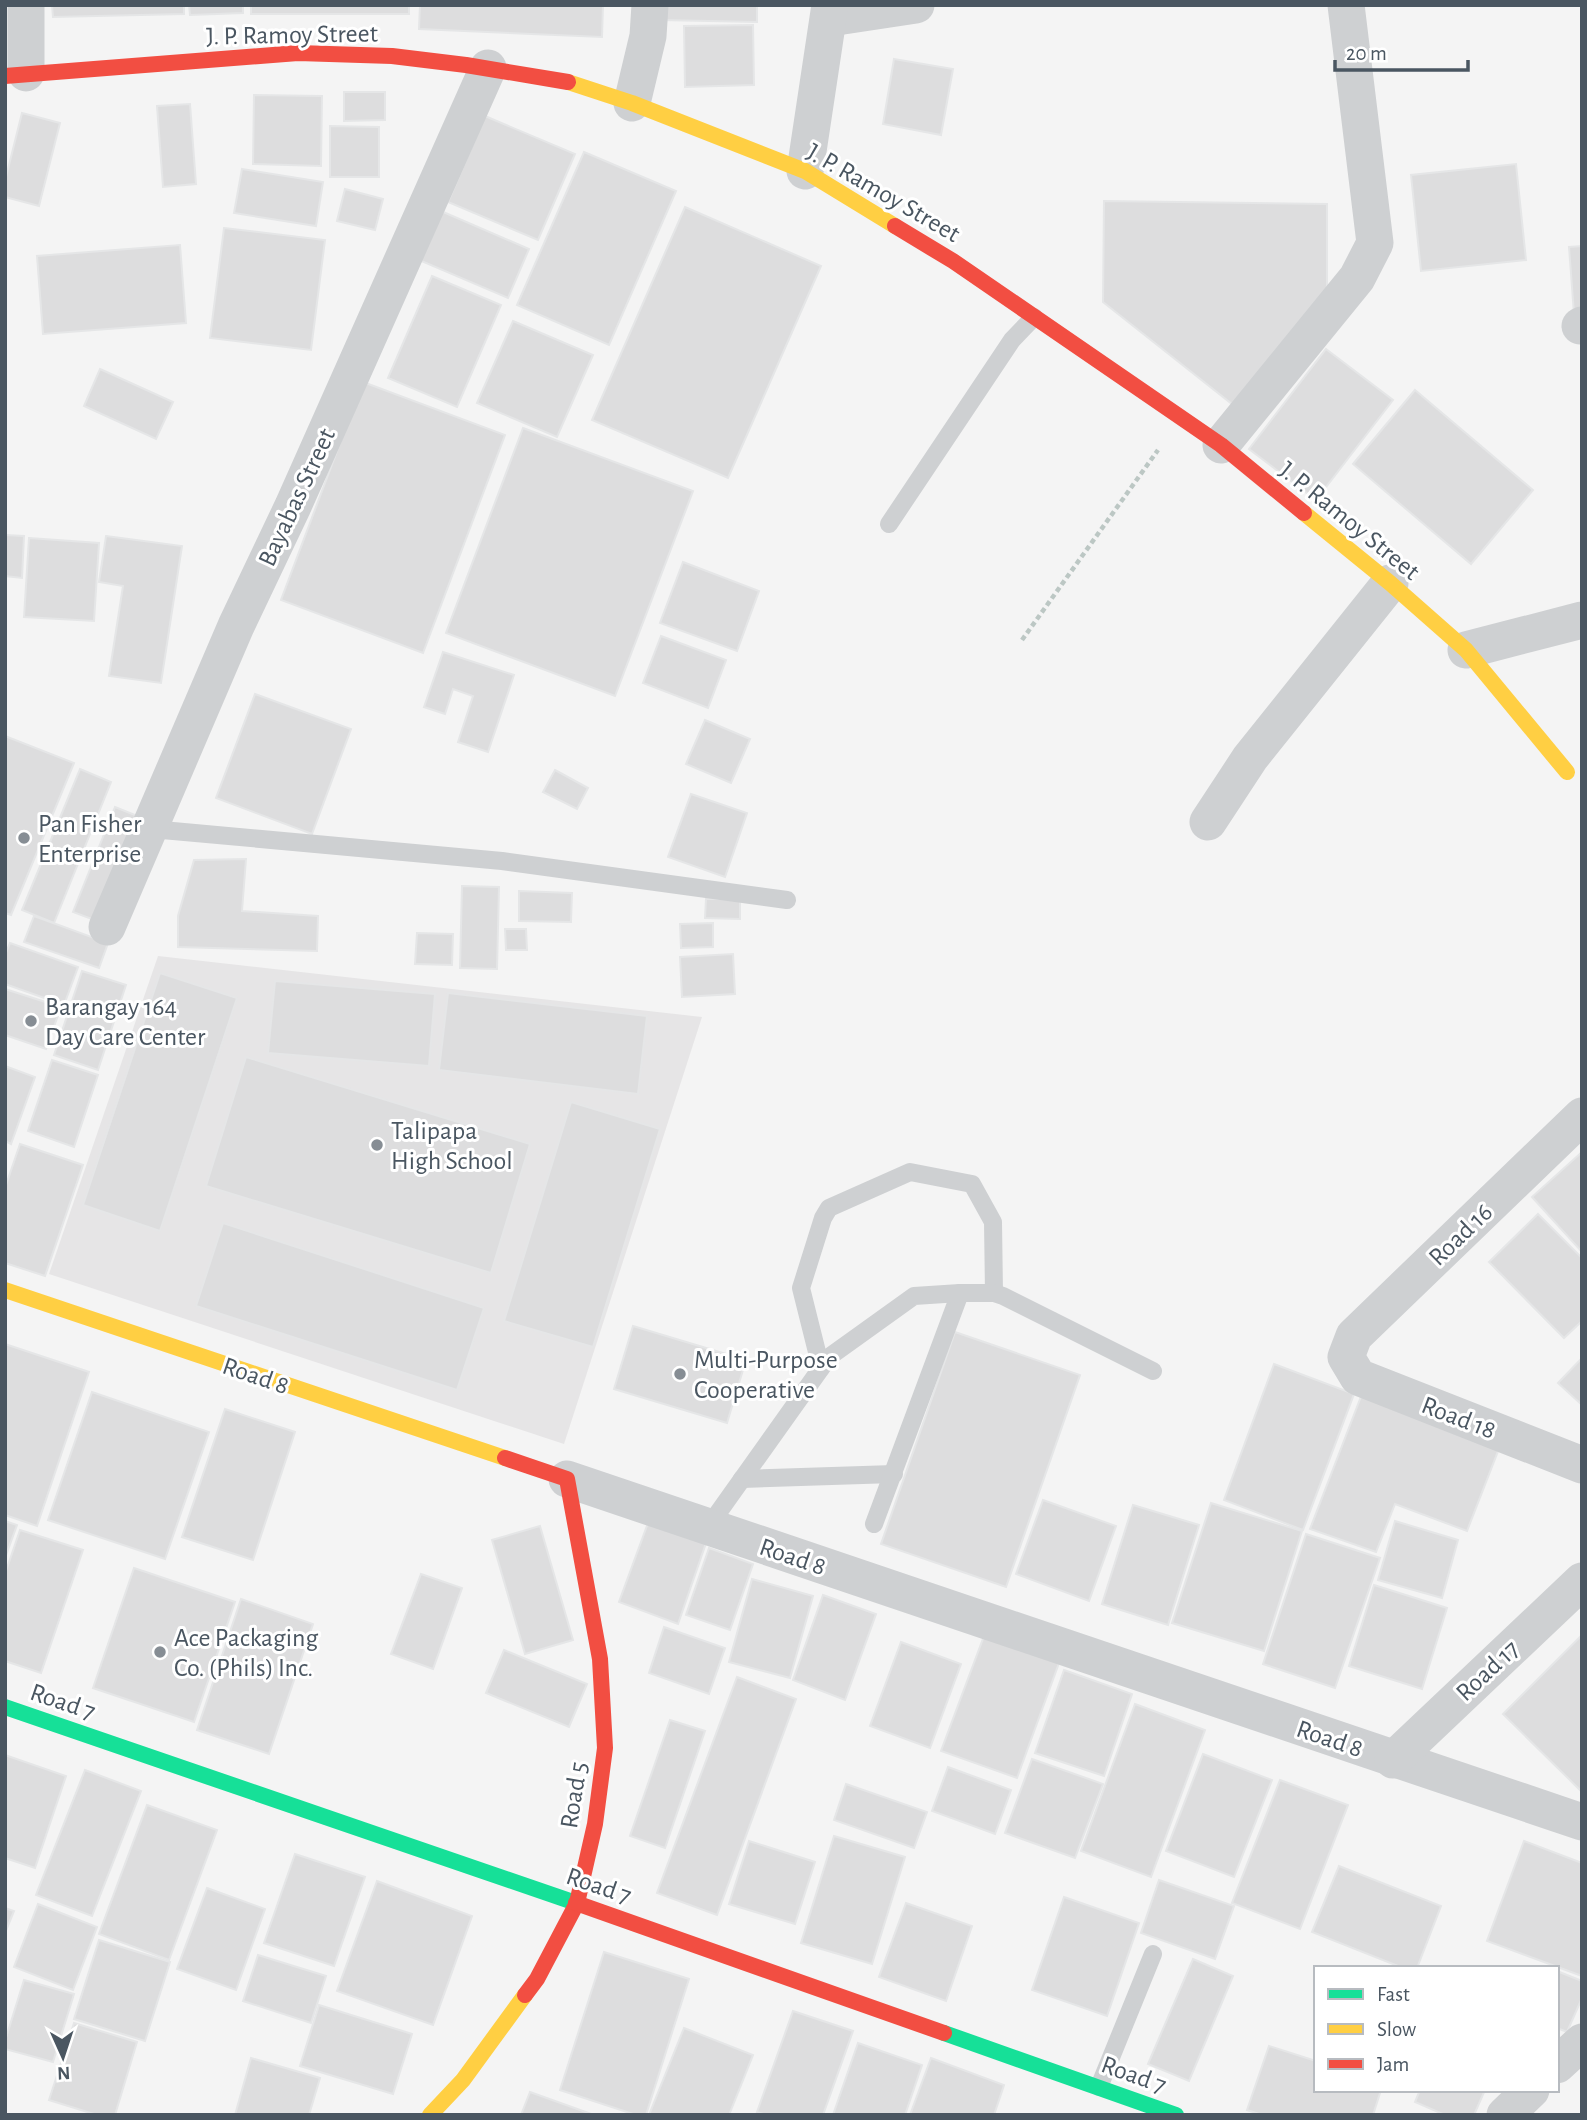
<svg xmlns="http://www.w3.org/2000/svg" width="1587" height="2120" viewBox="0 0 1587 2120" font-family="'Alegreya Sans',sans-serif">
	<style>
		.education { fill: #e6e5e6 }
		.building { fill: #ddddde; stroke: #e5e6e7; stroke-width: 2 }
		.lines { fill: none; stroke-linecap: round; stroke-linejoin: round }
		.path { stroke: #bcc7c4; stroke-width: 4.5; stroke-dasharray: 5 3.5; stroke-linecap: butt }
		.lane { stroke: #ced0d2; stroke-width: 18 }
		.street { stroke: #ced0d2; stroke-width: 37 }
		.fast { stroke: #16e098; stroke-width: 16 }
		.slow { stroke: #ffcf43; stroke-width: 16 }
		.jam { stroke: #f24e42; stroke-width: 16 }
		.poi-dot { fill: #868d94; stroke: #fff; stroke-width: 2.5 }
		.labels { text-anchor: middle; stroke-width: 6; stroke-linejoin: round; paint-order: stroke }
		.street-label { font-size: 26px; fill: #4a5661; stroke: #fff }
		.poi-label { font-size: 26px; fill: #4a5661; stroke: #fff; text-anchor: start }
	</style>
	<rect width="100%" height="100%" fill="#f4f4f4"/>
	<!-- education -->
	<path class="education" d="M158 956 702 1017 564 1444 49 1274Z"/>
	<!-- building -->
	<g class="building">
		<path d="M52 5H184V14L53 17Z"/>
		<path d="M189 5H243V13L190 15Z"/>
		<rect x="251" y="5" width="158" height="9"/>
		<path d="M420 5H603L602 37 419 29Z"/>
		<path d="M661 5H757V22L660 20Z"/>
		<path d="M753 25 754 85 685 87 684 26Z"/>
		<path d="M894 59 953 69 941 135 883 124Z"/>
		<path d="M344 92H385V120L344 121Z"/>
		<path d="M254 95 322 96 321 166 253 164Z"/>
		<path d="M190 104 196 184 163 187 157 106Z"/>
		<path d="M22 113 60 123 39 206 5 197V181Z"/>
		<path d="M485 116 575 154 538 240 448 202Z"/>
		<path d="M330 126 379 127V177H330Z"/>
		<path d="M584 152 676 191 609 345 517 305Z"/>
		<path d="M1516 164 1526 260 1421 271 1411 175Z"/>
		<path d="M242 169 323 182 316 226 234 213Z"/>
		<path d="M345 189 383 199 375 230 337 221Z"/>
		<path d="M1104 201 1327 204V295L1237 408 1103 302Z"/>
		<path d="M685 207 821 266 728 478 592 420Z"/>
		<path d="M434 208 529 249 508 298 412 257Z"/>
		<path d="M224 228 325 240 311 350 210 338Z"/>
		<path d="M180 245 186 323 43 334 37 256Z"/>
		<path d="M1582 246V314H1574L1569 247Z"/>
		<path d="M432 276 501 305 457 407 388 378Z"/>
		<path d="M513 321 593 355 557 437 477 403Z"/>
		<path d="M1326 349 1393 400 1316 500 1249 449Z"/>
		<path d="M100 369 173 402 156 439 84 406Z"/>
		<path d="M363 382 505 435 423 653 281 600Z"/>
		<path d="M1415 390 1533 490 1471 564 1353 464Z"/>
		<path d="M523 428 693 491 615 696 446 633Z"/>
		<path d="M5 535 24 536 22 578 5 576Z"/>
		<path d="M106 536 182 546 161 683 109 676 123 586 99 582Z"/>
		<path d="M29 538 99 543 94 621 24 617Z"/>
		<path d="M683 562 759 591 737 651 660 623Z"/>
		<path d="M661 636 726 660 708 708 643 683Z"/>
		<path d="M443 652 514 675 488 752 458 742 473 696 453 689 445 714 424 707Z"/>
		<path d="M255 694 351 729 312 834 216 798Z"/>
		<path d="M705 720 750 739 731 783 686 764Z"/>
		<path d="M5 736 74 763 11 915 5 913Z"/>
		<path d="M80 769 111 782 54 923 22 910Z"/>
		<path d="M555 770 588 788 577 809 543 792Z"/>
		<path d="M691 794 747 813 725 877 668 857Z"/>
		<path d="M115 807 140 817 97 921 73 912Z"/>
		<path d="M246 859 242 911 318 916 317 951 178 947V916L194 860Z"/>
		<path d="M462 886 499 887 497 969 460 968Z"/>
		<path d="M519 891 572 893 571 922 519 921Z"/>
		<path d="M706 899H740V919L705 918Z"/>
		<path d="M34 916 108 943 99 968 24 942Z"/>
		<path d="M713 923V947L681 948 680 924Z"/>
		<path d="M505 929H526L527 950H506Z"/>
		<path d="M417 933 453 934 452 965 415 964Z"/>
		<path d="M10 943 78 967 64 1005 5 984V955Z"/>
		<path d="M733 954 735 994 682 997 680 957Z"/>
		<path d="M82 971 126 985 98 1070 54 1055Z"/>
		<path d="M160 973 237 998 160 1231 83 1205Z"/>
		<path d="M275 981 435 994 429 1066 268 1053Z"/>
		<path d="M5 989 61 1007 46 1049 5 1035Z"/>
		<path d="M448 993 647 1016 638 1094 439 1070Z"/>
		<path d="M246 1057 530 1144 491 1273 206 1186Z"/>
		<path d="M52 1060 98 1075 74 1147 28 1131Z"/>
		<path d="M5 1066 35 1077 11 1144 5 1141Z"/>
		<path d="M571 1102 660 1129 593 1347 504 1321Z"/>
		<path d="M20 1144 83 1165 45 1276 5 1263V1188Z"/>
		<path d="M1582 1152V1252L1532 1197Z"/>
		<path d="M1538 1214 1582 1258V1321L1564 1338 1489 1262Z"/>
		<path d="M223 1223 484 1308 457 1390 196 1306Z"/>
		<path d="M633 1326 746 1360 727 1423 614 1389Z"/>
		<path d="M955 1332 1080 1375 1006 1587 881 1544Z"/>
		<path d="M5 1344 89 1372 37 1526 5 1515Z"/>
		<path d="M1582 1358V1405L1558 1383Z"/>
		<path d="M1274 1364 1354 1394 1303 1530 1224 1500Z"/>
		<path d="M92 1392 209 1432 165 1559 48 1520Z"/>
		<path d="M1362 1394 1500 1446 1467 1531 1395 1504 1376 1552 1310 1529Z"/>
		<path d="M225 1409 295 1432 253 1560 182 1537Z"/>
		<path d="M1043 1500 1116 1526 1089 1601 1016 1574Z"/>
		<path d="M1211 1503 1302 1531 1264 1651 1172 1623Z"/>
		<path d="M1133 1505 1199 1525 1168 1625 1102 1604Z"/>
		<path d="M5 1521 17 1525 5 1558Z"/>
		<path d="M1395 1521 1458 1540 1442 1598 1378 1580Z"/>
		<path d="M648 1523 706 1543 678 1624 619 1602Z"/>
		<path d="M540 1526 573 1640 525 1654 492 1540Z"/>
		<path d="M20 1530 83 1550 41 1673 5 1661V1574Z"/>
		<path d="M1306 1534 1380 1558 1335 1688 1263 1664Z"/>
		<path d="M709 1548 753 1564 730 1630 686 1615Z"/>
		<path d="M134 1568 235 1602 194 1722 93 1688Z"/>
		<path d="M421 1574 462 1588 433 1669 391 1654Z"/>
		<path d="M752 1579 813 1596 790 1678 729 1662Z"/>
		<path d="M1374 1585 1447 1608 1422 1689 1349 1666Z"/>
		<path d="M823 1595 876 1614 845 1700 793 1680Z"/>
		<path d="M241 1599 313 1624 269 1754 197 1730Z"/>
		<path d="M664 1627 725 1648 709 1694 649 1673Z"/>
		<path d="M1582 1635V1792L1503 1714Z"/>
		<path d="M984 1636 1059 1663 1017 1778 941 1751Z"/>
		<path d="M901 1642 961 1664 930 1748 870 1726Z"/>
		<path d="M504 1650 587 1684 569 1727 486 1693Z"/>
		<path d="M1064 1670 1132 1694 1104 1776 1035 1753Z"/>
		<path d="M737 1677 796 1699 717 1915 657 1893Z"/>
		<path d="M1135 1704 1205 1730 1151 1877 1081 1851Z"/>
		<path d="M670 1720 705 1731 665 1848 630 1836Z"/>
		<path d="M1203 1754 1272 1780 1234 1877 1166 1851Z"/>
		<path d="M5 1755 66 1776 35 1868 5 1858Z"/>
		<path d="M1032 1759 1103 1784 1075 1858 1005 1833Z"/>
		<path d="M948 1767 1011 1790 995 1834 932 1811Z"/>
		<path d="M85 1770 141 1791 92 1916 36 1895Z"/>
		<path d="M1280 1780 1348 1805 1300 1929 1232 1903Z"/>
		<path d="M846 1784 927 1812 914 1848 834 1820Z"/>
		<path d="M147 1805 217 1830 169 1960 99 1934Z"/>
		<path d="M834 1836 905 1857 872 1964 801 1943Z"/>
		<path d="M749 1841 815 1862 795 1924 729 1904Z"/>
		<path d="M1524 1841 1582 1863V1976L1487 1941Z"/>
		<path d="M295 1854 365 1877 334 1966 264 1943Z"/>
		<path d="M1339 1866 1441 1906 1417 1968H1403L1312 1932Z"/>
		<path d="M1159 1880 1234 1906 1215 1959 1141 1933Z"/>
		<path d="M377 1881 472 1916 433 2025 337 1991Z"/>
		<path d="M207 1888 265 1909 236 1990 177 1969Z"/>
		<path d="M1064 1897 1139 1923 1107 2016 1032 1990Z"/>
		<path d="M906 1903 972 1926 946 2001 879 1977Z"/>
		<path d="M38 1904 97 1927 73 1990 14 1967Z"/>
		<path d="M5 1908 14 1911 5 1933Z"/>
		<path d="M99 1940 170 1962 145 2041 74 2019Z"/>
		<path d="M604 1952 689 1979 646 2115H636L560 2090Z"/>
		<path d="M258 1955 326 1976 311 2023 243 2001Z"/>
		<path d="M1193 1959 1233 1976 1189 2081 1148 2064Z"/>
		<path d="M1557 1971 1582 1981V1998L1567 2032 1557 2028Z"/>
		<path d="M24 1980 74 1994 53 2062 5 2049V2041Z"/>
		<path d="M319 2005 412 2034 393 2094 300 2066Z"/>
		<path d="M793 2011 853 2031 823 2115H766L757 2112Z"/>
		<path d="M74 2023 137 2042 115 2115H97L49 2100Z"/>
		<path d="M684 2028 753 2055 729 2115H649Z"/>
		<path d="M858 2043 922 2065 905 2115H833Z"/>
		<path d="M1269 2046 1316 2061V2090H1381L1373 2115H1262L1247 2110Z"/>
		<path d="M251 2058 320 2078 309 2115H235Z"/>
		<path d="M931 2058 1004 2085 994 2115H910Z"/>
		<path d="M1420 2090H1485L1474 2115H1445L1415 2102Z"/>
		<path d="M530 2092 594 2115H521Z"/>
	</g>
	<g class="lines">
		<!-- path -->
		<path class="path" d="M1022 640 1158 450"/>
		<!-- lane -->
		<g class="lane">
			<path d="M889 524 1012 340 1034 317"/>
			<path d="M151 829 502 861 787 900"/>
			<path d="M821 1368 801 1288 823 1218 829 1208 910 1172 972 1184 993 1222 994 1293"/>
			<path d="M742 1479 894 1474"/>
			<path d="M874 1524 960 1293"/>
			<path d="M708 1527 829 1357 914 1296 960 1293H994L1003 1296 1153 1371"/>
			<path d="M1099 2087 1153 1954"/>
		</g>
		<!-- street -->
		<g class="street">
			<path d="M830 18 916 5"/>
			<path d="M26 73V5"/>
			<path d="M632 103 648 36 650 5"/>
			<path d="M805 171 830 5"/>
			<path d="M1580 326 1582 325"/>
			<path d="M1221 445 1357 278 1375 243 1346 5"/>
			<path d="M1466 650 1582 620"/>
			<path d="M1208 822 1250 758 1390 583"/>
			<path d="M107 927 236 626 293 506 488 68"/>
			<path d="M1582 1116 1354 1336 1346 1357 1358 1377 1582 1465"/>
			<path d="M567 1479 1582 1822"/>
			<path d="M1393 1760 1582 1581"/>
			<path d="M1557 2065 1582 2042"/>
			<path d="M1505 2115 1531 2090"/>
		</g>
		<!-- fast -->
		<g class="fast">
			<path d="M5 1707 576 1903"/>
			<path d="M944 2033 1176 2115"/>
		</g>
		<!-- slow -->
		<g class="slow">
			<path d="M568 82 632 103 805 171 895 226"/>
			<path d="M1304 513 1390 583 1466 650 1567 772"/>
			<path d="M5 1290 505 1458"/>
			<path d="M430 2115 463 2080 525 1995"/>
		</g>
		<!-- jam -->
		<g class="jam">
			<path d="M5 76 298 53 392 56 466 65 568 82"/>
			<path d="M895 226 953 261 1221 445 1304 513"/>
			<path d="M505 1458 567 1479 600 1659 605 1748 595 1824 577 1903 537 1979 525 1995"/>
			<path d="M576 1903 944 2033"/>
		</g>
	</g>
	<!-- markers -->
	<g class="poi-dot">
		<circle cx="24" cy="838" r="7"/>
		<circle cx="31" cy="1021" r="7"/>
		<circle cx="377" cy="1145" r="7"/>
		<circle cx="680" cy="1374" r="7"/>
		<circle cx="160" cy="1652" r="7"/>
	</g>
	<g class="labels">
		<!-- street labels -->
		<g class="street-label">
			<text transform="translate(292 34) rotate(-1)" y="9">J. P. Ramoy Street</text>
			<text transform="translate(884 192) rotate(30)" y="9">J. P. Ramoy Street</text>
			<text transform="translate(296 497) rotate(-65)" y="9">Bayabas Street</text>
			<text transform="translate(1350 520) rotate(39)" y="9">J. P. Ramoy Street</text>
			<text transform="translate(1460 1234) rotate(-44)" y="9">Road 16</text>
			<text transform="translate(256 1375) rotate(19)" y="9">Road 8</text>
			<text transform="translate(1459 1417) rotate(21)" y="9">Road 18</text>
			<text transform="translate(793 1556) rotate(19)" y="9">Road 8</text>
			<text transform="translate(1487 1670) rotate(-43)" y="9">Road 17</text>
			<text transform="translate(63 1701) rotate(19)" y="9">Road 7</text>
			<text transform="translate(1330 1738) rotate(19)" y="9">Road 8</text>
			<text transform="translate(573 1795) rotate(-81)" y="9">Road 5</text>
			<text transform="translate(599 1885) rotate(19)" y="9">Road 7</text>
			<text transform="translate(1134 2074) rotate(20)" y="9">Road 7</text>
		</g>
		<!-- poi labels -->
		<g class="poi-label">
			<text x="38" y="832">Pan Fisher<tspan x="38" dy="30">Enterprise</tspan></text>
			<text x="45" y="1015">Barangay 164<tspan x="45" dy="30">Day Care Center</tspan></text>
			<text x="391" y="1139">Talipapa<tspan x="391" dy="30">High School</tspan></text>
			<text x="694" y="1368">Multi-Purpose<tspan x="694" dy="30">Cooperative</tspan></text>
			<text x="174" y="1646">Ace Packaging<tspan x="174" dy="30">Co. (Phils) Inc.</tspan></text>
		</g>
	</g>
	<!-- border -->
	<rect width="1587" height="2120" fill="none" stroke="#4a5661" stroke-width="14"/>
	<!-- legend -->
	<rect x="1314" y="1966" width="245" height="126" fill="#ffffff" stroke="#b7bbc0" stroke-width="2"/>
	<rect x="1328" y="1989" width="35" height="10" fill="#16e098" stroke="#b7bbc0" stroke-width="2"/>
	<text x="1377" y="2001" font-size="21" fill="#4a5661">Fast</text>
	<rect x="1328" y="2024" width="35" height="10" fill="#ffcf43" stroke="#b7bbc0" stroke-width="2"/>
	<text x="1377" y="2036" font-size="21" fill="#4a5661">Slow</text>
	<rect x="1328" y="2059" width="35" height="10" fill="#f24e42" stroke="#b7bbc0" stroke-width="2"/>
	<text x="1377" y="2071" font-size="21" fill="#4a5661">Jam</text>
	<!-- north arrow -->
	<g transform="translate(63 2057) rotate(177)" stroke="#ffffff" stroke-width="5" paint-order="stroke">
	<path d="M0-5L12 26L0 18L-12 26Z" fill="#4a5661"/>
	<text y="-10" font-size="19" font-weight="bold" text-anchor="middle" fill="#4a5661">N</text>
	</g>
	<!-- scale -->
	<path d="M1335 60v10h133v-10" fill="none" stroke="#4a5661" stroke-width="3.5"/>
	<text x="1346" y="60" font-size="21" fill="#4a5661" stroke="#ffffff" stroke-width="5" paint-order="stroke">20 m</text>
</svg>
